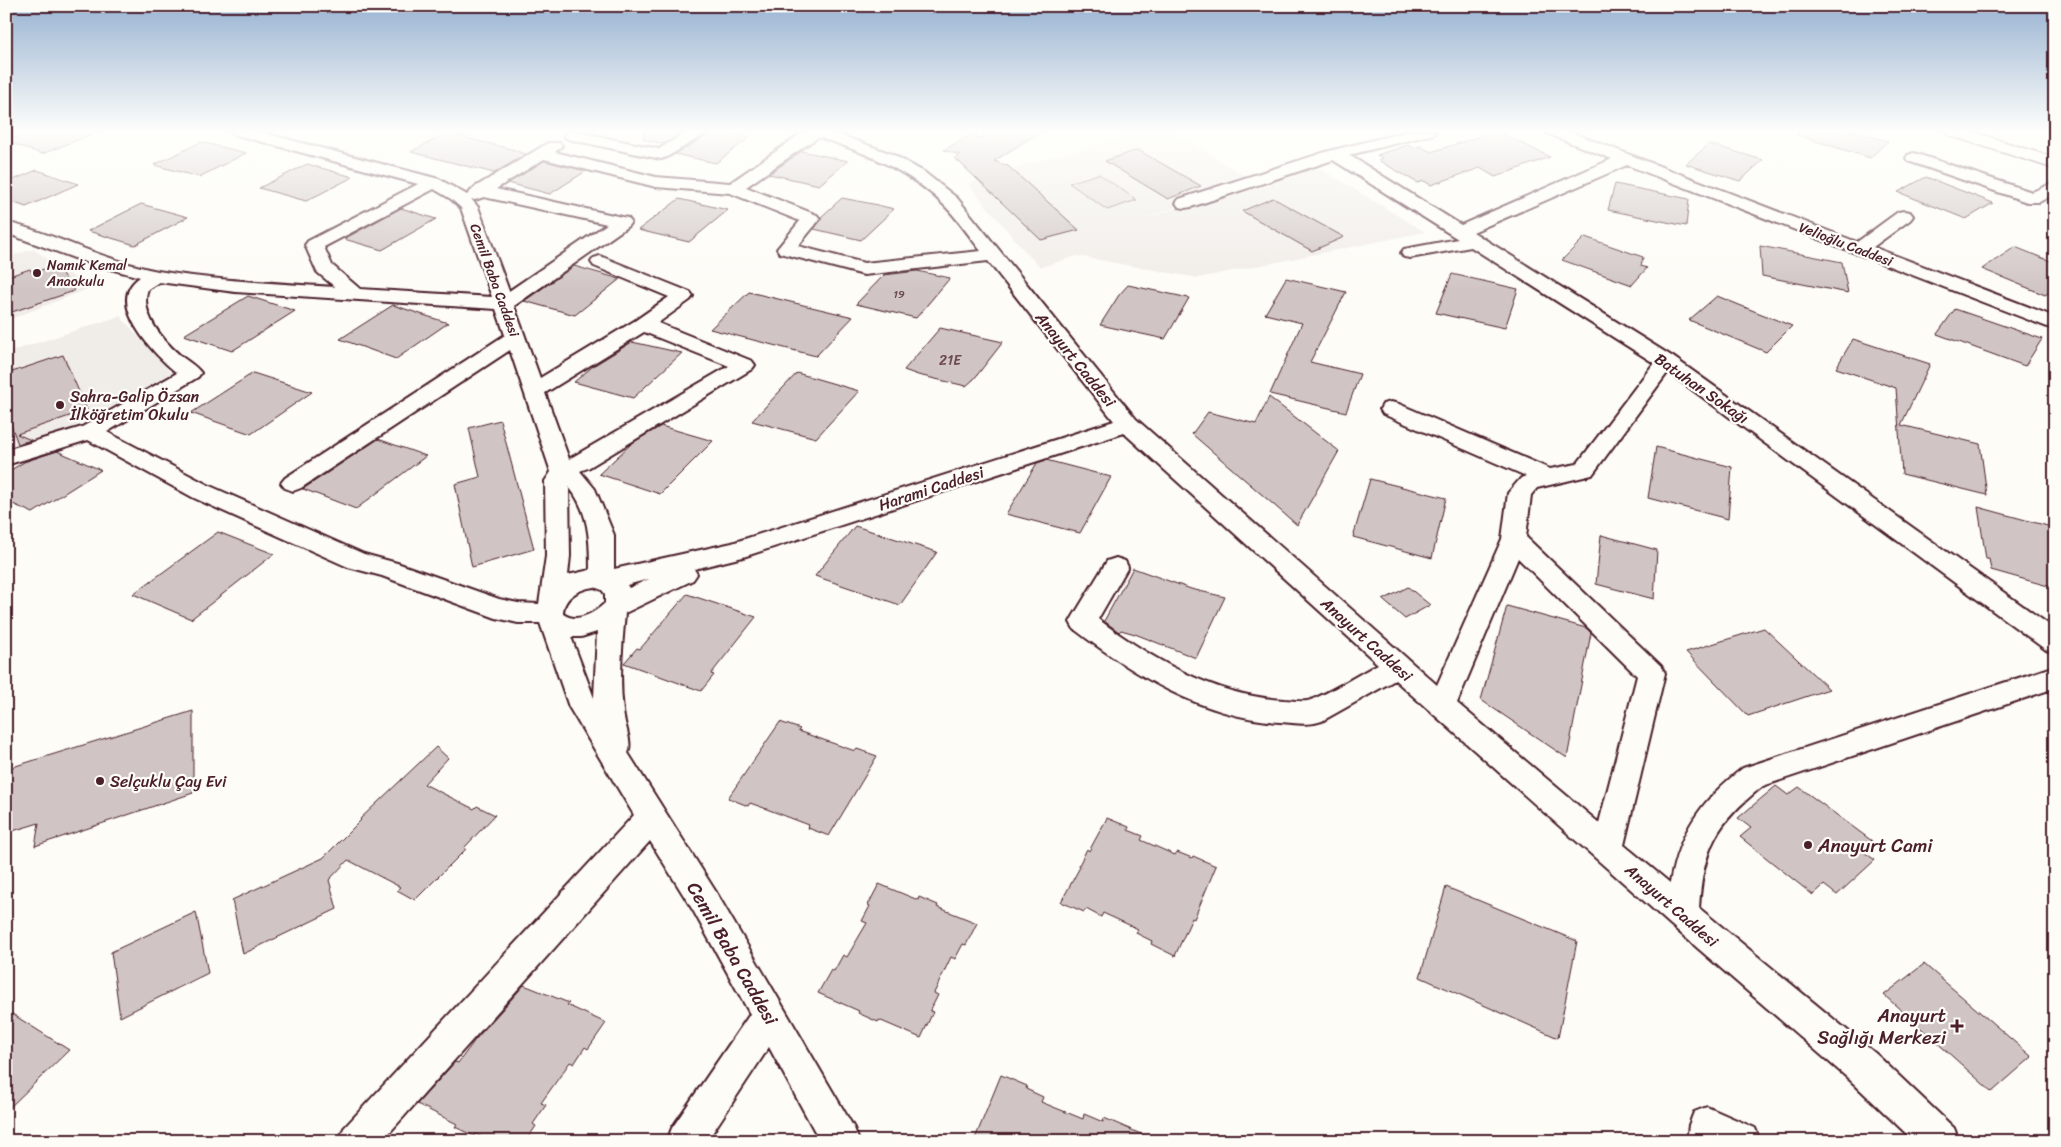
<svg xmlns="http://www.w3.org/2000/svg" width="2061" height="1147" viewBox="0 0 2061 1147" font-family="Sriracha,sans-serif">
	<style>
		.built { fill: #f0ece8 }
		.green { fill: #e3dcda; stroke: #967e82 }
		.building { fill: #d0c5c4; stroke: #4a1f2b }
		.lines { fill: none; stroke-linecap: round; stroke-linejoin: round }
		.minor-casing { stroke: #4a1f2b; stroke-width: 4 }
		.secondary-casing { stroke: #4a1f2b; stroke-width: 3 }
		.minor { fill: #fdfcf7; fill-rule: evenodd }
		.secondary { fill: #fdfcf7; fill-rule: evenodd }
		.poi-dot { fill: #4a1f2b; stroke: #fdfcf7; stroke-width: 2 }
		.labels { text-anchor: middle; stroke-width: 4.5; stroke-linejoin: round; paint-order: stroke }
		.far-number-label { font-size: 11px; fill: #6c4851 }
		.far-street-label { font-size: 14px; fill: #4a1f2b; stroke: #fdfcf7 }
		.far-poi-label { font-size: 14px; fill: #4a1f2b; stroke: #fdfcf7; text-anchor: start }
		.number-label { font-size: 14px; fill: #6c4851 }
		.street-label { font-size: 16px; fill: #4a1f2b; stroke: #fdfcf7 }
		.poi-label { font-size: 16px; fill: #4a1f2b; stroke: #fdfcf7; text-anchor: start }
		.near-poi-label { font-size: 19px; fill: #4a1f2b; stroke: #fdfcf7; text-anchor: start }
		.near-street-label { font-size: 19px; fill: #4a1f2b; stroke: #fdfcf7 }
	</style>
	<rect width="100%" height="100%" fill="#fdfcf7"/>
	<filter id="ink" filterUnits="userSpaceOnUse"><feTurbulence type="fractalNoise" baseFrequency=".02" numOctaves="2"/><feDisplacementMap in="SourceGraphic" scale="10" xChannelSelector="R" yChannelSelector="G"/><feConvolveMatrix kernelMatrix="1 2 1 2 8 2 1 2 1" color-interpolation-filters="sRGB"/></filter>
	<g filter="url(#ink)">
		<!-- built -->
		<g class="built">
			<path d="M1144 131H1171L1253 181 1141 219 1308 169H1321L1425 232 1198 278 1077 256 1041 267 1030 257 968 184 1034 162Z"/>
			<path d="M33 249 90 288 6 321V258Z"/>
			<path d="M120 316 173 375 56 436 6 451V353Z"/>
		</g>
		<!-- green -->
		<path class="green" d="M1098 174H1099L1137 200 1107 210 1069 183Z"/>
		<!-- building -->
		<g class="building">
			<path d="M30 131H97V132L42 154 6 141Z"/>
			<path d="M644 131H685L664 144 643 139Z"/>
			<path d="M709 131H719L750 137 716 163 675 154 706 136Z"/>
			<path d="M984 131H1041L994 161 1008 166 1079 230 1041 240 955 158 960 155 944 150 970 135 983 139Z"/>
			<path d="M1497 131 1550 157 1495 177 1480 168 1431 185 1424 181 1418 183 1378 160 1383 158 1377 155 1408 145 1414 148 1420 146 1431 152Z"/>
			<path d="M1798 131H1853L1888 141 1870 158 1797 135Z"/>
			<path d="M446 133 519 151 518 152 526 154 494 173 411 152Z"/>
			<path d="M201 142 246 153 199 177 154 165Z"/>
			<path d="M1709 144 1763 160 1740 181 1686 164Z"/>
			<path d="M1138 150 1201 186 1168 199 1105 161Z"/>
			<path d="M802 151 848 161 819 185 769 174Z"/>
			<path d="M544 161 586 171 550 194 508 183Z"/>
			<path d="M307 164 353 177 306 201 259 188Z"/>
			<path d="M37 170 78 184 26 207 6 200V183Z"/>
			<path d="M1926 177 1993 203 1966 219 1898 192Z"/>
			<path d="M1615 184 1689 199 1686 226 1608 210Z"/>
			<path d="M842 198 873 204 894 209 861 240 814 229 821 220V217Z"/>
			<path d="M1273 198 1344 237 1312 251 1242 211Z"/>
			<path d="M679 199 728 210 689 242 638 230Z"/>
			<path d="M141 204 188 217 135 245 88 231Z"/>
			<path d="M401 208 436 219 382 250 344 239Z"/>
			<path d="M1585 237 1643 257 1641 266 1647 268 1632 285 1562 260Z"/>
			<path d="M1760 246 1842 262 1848 293 1762 276Z"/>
			<path d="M2015 247 2055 263V288L2045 295 1982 269Z"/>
			<path d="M56 265 74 291 6 314V277L30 269 32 273Z"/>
			<path d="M574 266 620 279 575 315 524 301Z"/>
			<path d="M917 271 950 278 916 318 856 304 884 275Z"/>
			<path d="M1452 274 1518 289 1505 328 1436 313Z"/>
			<path d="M1286 278 1346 292 1310 362 1360 374 1346 412 1270 394 1302 323 1265 314Z"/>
			<path d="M1128 285 1189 298 1165 339 1100 325 1119 295Z"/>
			<path d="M749 292 853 317 816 356 710 329Z"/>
			<path d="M248 296 295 311 232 351 184 335Z"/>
			<path d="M1717 296 1759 313 1792 326 1766 352 1689 320Z"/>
			<path d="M393 305 448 323 396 359 340 339Z"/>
			<path d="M1955 309 2042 339 2025 366 1937 334Z"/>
			<path d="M940 328 1003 342 974 379 966 386 918 375 904 370Z"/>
			<path d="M1853 339 1930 364 1901 425 1980 444 1987 495 1902 474 1896 388 1836 368Z"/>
			<path d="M632 342 682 353 633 398 574 382 593 366Z"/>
			<path d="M63 355 87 410 17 434 31 440 18 444 6 411V374Z"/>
			<path d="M253 373 312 392 251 434 191 413Z"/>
			<path d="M797 373 859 391 816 438 752 421Z"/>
			<path d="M1269 397 1339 451 1297 525 1192 434 1208 412 1256 424Z"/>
			<path d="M500 420 534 549 472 567 455 484 480 477 469 428Z"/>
			<path d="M661 426 713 441 660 494 599 474 632 443Z"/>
			<path d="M378 439 426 456 356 509 303 489Z"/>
			<path d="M1656 447 1732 467 1728 519 1648 498Z"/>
			<path d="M57 451 101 470 33 513 6 501V473L24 462Z"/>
			<path d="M1046 460 1111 477 1080 533 1006 514 1037 463Z"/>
			<path d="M1370 479 1446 498 1432 558 1353 537Z"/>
			<path d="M1978 507 2055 528V588L1991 570 1989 559H1986Z"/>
			<path d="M855 526 937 552 900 605 815 576Z"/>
			<path d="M218 532 274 554 191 619 133 594Z"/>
			<path d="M1601 535 1657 550 1654 599 1596 584Z"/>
			<path d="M1133 568 1191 589 1225 597 1196 658 1135 634 1121 630 1119 632 1104 621Z"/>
			<path d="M1408 587 1430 605 1405 619 1383 600Z"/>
			<path d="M687 594 756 617 711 674 714 675 701 691 624 663 637 648 640 649Z"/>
			<path d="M1507 606 1586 628 1591 633 1567 758 1481 700Z"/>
			<path d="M1764 628 1829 689 1748 716 1686 652Z"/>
			<path d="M193 711V793L35 846 39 823 6 833V769Z"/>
			<path d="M780 722 800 729 798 731 855 751 857 749 877 756 829 836 808 828 809 825 764 808 750 803 748 806 728 798Z"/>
			<path d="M436 747 448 758 424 784 474 809 477 806 495 815 464 848 466 849 415 900 397 890 400 887 348 860 329 880 337 909 243 954 232 900 323 858 361 820 360 819Z"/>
			<path d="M1776 786 1788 795 1799 787 1872 841 1861 850 1875 860 1837 895 1824 885 1813 895 1740 837 1751 828 1738 818Z"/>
			<path d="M1107 818 1129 827 1128 830 1143 836 1141 840 1175 855 1177 852 1192 858 1193 856 1216 866 1194 919 1192 918 1175 956 1151 944 1152 941 1136 933 1138 929 1103 913 1101 917 1086 909 1084 912 1061 902 1080 867 1079 865 1087 849 1089 851Z"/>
			<path d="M879 884 918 900 919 897 938 905 937 907 977 923 966 945 963 944 955 959 951 957 934 993 938 995 930 1011 933 1012 921 1038 879 1020 878 1022 858 1013 859 1011 818 993 831 970 834 971 843 955 847 957 867 923 862 921 870 906 868 905Z"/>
			<path d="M1446 887 1577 941 1558 1038 1420 977Z"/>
			<path d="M196 912 208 973 120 1017 111 952Z"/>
			<path d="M1924 964 2032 1057 1992 1092 1884 995Z"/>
			<path d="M524 985 569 1003 567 1005 606 1023 588 1049 585 1047 574 1064 570 1062 541 1103 546 1105 533 1124 536 1126 526 1141H489L476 1134 474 1136 455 1127 457 1124 417 1104 455 1062 458 1063 475 1040Z"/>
			<path d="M6 1010 69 1050 6 1111Z"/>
			<path d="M1001 1075 1027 1086 1026 1089 1043 1097 1041 1102 1083 1119 1084 1114 1103 1122 1104 1118 1157 1141H974Z"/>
		</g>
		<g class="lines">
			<defs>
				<g id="minor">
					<path d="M231 131H256L439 179 467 195 475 187 548 143H560L562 146 555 152 656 177 730 183 805 131H829L892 154 924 172 957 198 1136 419 1437 685 1502 539 1508 493 1521 478 1526 476 1383 414 1380 409 1383 404 1391 402 1399 404 1550 469 1577 464 1654 363 1471 247 1410 258 1404 257 1401 253 1404 249 1458 239 1333 160 1191 207 1185 208 1179 207 1176 203 1179 199 1329 151 1410 131H1436L1434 134 1349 155 1461 225 1612 159 1548 134 1546 131H1568L1857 242 1898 212 1904 211 1910 212 1913 216 1910 220 1873 247 2055 317V330L1627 165 1473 232 1673 357 2055 629V653L2046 650 1668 372 1592 475 1537 488 1531 495 1526 537 1661 666 1665 673 1624 845 1670 883C1679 832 1702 799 1743 768L2055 666V688L1763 786C1716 823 1703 848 1699 908L1876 1054 1954 1128 1959 1141H1914L1850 1080 1671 925 1395 680 1322 721C1308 726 1295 723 1280 722 1202 717 1134 675 1074 629L1070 622 1074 615 1107 561 1116 558 1125 561 1128 567 1098 619C1153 660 1214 696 1284 700 1291 700 1300 702 1307 701 1317 700 1365 671 1378 664L1124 433 743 557 694 569 697 574 693 580 625 613C622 646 619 678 623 711 624 724 633 743 628 753L716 892 854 1128 859 1141H820L769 1047 707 1141H667L672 1128 750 1014 694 912 650 841 382 1141H339L344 1128 634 815 569 707 540 623H518L496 618 382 576 348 567 194 498 88 440 6 465V450L82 427 177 373C155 356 103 302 140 277L88 263 6 233V222C58 235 105 261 158 271 216 281 276 283 335 287L317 272 305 245 308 241 418 184 233 134ZM818 137C863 151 911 171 945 206 958 219 969 236 981 251L864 263 798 246 820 219 817 215 746 187ZM544 159 656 187 730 193 800 221 777 249 780 253 864 275 988 261 1114 421 732 543 614 569V535L595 489 580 471 588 468 752 369 755 365 752 361 658 323 690 300 693 296 690 292 600 256 594 258 591 262 594 266 669 297 636 320 540 378 514 306 628 226 631 222 628 218 622 217 496 189ZM434 189 451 199 461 208 492 297 360 289 332 265 324 247ZM484 197 607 224 509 291 478 207 471 199 475 200ZM159 282 235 292 496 309 505 335 285 478 281 483 285 488 293 491 301 488 510 350 551 472 545 481 546 556 539 604 518 603 499 599 397 563 364 554 210 486 107 432 198 377 201 373C196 366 187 361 181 356 163 341 139 313 148 289ZM644 332 729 366 569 459 545 393ZM569 487C589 512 590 539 590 570L568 575 570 556ZM1518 558 1637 676 1599 823 1457 703ZM649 579 629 588 627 585ZM594 587 602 590 605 594V603C594 613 577 624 563 614 563 597 579 589 594 587ZM597 632 594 698 571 637H581Z"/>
					<path d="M574 131 659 149 688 131H707L705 134 667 157 661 159 572 140 566 138 564 135 566 132Z"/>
					<path d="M1914 153 2032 192 2055 182V194L2039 202H2027L1908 161 1906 158 1908 155Z"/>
					<path d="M1707 1107 1755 1128 1760 1141H1687L1689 1125 1694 1112Z"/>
				</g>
				<path id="secondary" d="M1945 131H1971L2055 158V169L1948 135Z"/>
			</defs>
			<!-- minor casing -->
			<use href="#minor" class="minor-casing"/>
			<!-- secondary casing -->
			<use href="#secondary" class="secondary-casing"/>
			<!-- minor -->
			<use href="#minor" class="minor"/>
			<!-- secondary -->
			<use href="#secondary" class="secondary"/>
		</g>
	</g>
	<!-- sky -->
	<linearGradient id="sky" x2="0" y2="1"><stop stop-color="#98b3d2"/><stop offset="0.45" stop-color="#fefefb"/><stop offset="1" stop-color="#fefefb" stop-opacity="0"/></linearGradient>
	<rect width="2061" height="291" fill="url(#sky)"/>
	<!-- markers -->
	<g class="poi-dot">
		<circle cx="37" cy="273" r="5"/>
		<circle cx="60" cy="405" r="5"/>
		<circle cx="100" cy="781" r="5"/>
		<circle cx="1808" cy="845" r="5"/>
		<path d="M1954.5 1018.5h5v5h5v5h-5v5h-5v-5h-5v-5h5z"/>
	</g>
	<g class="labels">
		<!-- far-number labels -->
		<g class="far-number-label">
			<text x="899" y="298">19</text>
		</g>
		<!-- far-street labels -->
		<g class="far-street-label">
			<text transform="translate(1846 244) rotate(21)" y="5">Velioğlu Caddesi</text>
			<text transform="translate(495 280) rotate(70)" y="5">Cemil Baba Caddesi</text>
		</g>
		<!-- far-poi labels -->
		<g class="far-poi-label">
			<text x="47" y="270">Namık Kemal<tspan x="47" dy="16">Anaokulu</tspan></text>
		</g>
		<!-- number labels -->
		<g class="number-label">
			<text x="950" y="365">21E</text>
		</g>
		<!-- street labels -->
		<g class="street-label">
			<text transform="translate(1076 359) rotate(51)" y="6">Anayurt Caddesi</text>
			<text transform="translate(1702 388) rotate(35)" y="6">Batuhan Sokağı</text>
			<text transform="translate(931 488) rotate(-18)" y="6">Harami Caddesi</text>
			<text transform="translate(1367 639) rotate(42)" y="6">Anayurt Caddesi</text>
			<text transform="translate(1672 905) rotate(41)" y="6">Anayurt Caddesi</text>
		</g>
		<!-- poi labels -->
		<g class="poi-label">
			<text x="70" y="402">Sahra-Galip Özsan<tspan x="70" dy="18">İlköğretim Okulu</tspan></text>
			<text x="110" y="787">Selçuklu Çay Evi</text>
		</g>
		<!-- near-poi labels -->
		<g class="near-poi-label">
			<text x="1818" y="852">Anayurt Cami</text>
			<text x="1946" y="1022" text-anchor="end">Anayurt<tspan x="1946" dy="22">Sağlığı Merkezi</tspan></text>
		</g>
		<!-- near-street labels -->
		<g class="near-street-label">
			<text transform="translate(733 953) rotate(60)" y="7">Cemil Baba Caddesi</text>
		</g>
	</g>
	<!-- margin -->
	<rect width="2061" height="1147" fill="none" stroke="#fdfcf7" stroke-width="25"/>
	<rect x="12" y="12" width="2036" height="1122" fill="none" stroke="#4a1f2b" stroke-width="2" filter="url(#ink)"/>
</svg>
